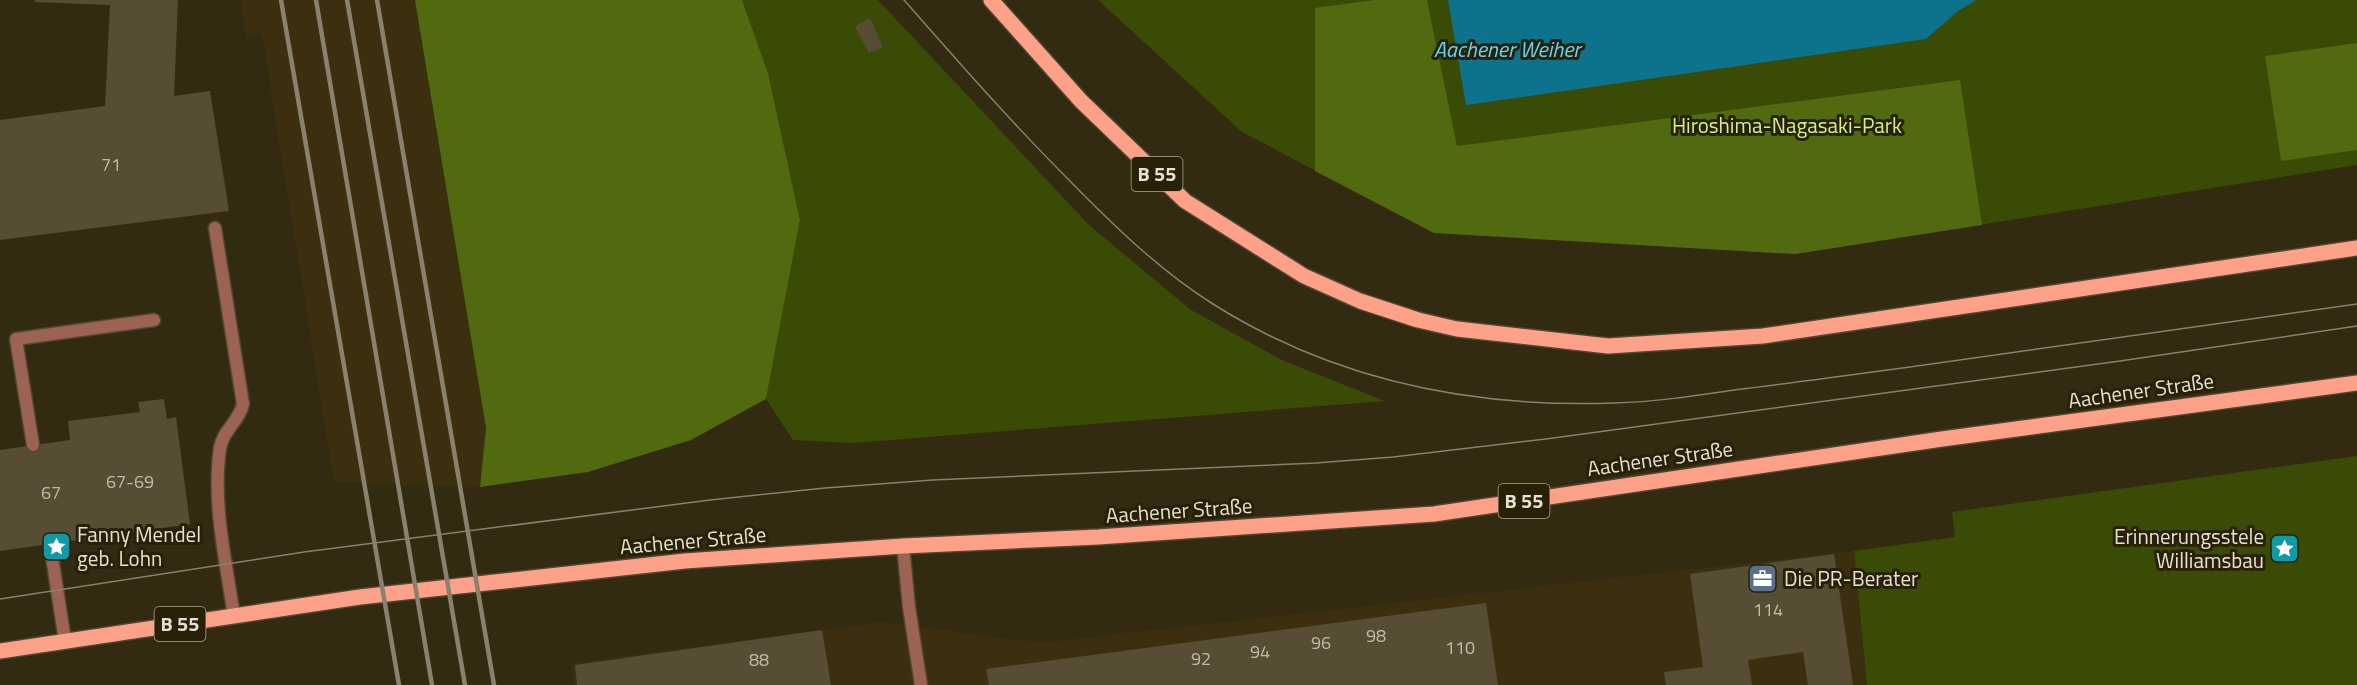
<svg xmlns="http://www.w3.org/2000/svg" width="2357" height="685" viewBox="0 0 2357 685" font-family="'Titillium Web',sans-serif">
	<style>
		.built { fill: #3b2f10 }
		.green { fill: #3a4b06 }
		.forest { fill: #526a0f }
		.water { fill: #0d728b }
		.building { fill: #574d34 }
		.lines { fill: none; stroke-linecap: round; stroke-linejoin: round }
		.lane-casing { stroke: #504731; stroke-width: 15 }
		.street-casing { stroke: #504731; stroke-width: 15 }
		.primary-casing { stroke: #504731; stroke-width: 18 }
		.lane { stroke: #9c6355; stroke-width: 12 }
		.street { stroke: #9c6355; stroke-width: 12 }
		.primary { stroke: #ffa189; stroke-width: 15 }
		.tram { stroke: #89816e; stroke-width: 1.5 }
		.rail { stroke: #89816e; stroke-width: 4.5 }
		.labels { text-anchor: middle; stroke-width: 6; stroke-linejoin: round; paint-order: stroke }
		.number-label { font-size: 18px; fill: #c2bbaa }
		.shield { fill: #292008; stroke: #ada695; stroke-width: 1.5 }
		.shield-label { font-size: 20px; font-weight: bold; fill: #e6e0d2 }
		.park-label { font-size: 21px; fill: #cef283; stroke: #292008 }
		.street-label { font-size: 21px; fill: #e6e0d2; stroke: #292008 }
		.poi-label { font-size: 21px; fill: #e6e0d2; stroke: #292008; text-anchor: start }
		.water-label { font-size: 22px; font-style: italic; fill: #61d4f8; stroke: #292008 }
	</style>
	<rect width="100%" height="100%" fill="#332a12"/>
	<!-- built -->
	<g class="built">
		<path d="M240 0H415L486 428 480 487 334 482 262 35 246 38Z"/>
		<path d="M1854 551 1867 685H574L571 663 882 622 1040 643Z"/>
	</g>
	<!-- green -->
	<g class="green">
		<path d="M742 0H878L1089 225 1191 310 1284 361 1385 401 852 443 793 440 766 399 800 220 768 73Z"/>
		<path d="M1098 0H2357V165L1795 254 1434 233 1242 132Z"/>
		<path d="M2357 456V685H1867L1854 551 1955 537 1952 512Z"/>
	</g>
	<!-- forest -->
	<g class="forest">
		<path d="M415 0H742L768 73 800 220 766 399 691 440 588 472 480 487 486 428Z"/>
		<path d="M1374 0H1427L1457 146 1960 80 1982 225 1795 254 1434 233 1315 171V8Z"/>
		<path d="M2357 43V150L2281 161 2265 56Z"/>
	</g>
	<!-- water -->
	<path class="water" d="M1448 0H1976L1958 11 1926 39 1466 105Z"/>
	<!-- building -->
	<g class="building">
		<path d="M35 0H178L174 96 210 91 229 211 0 240V120L105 106 110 5 35 2Z"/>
		<path d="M870 18 883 47 869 53 855 26Z"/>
		<path d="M164 399 167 419 176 417 190 524 0 551V450L70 440 68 421 140 412 138 402Z"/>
		<path d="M1834 554 1853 685H1808L1803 652 1748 660 1752 685H1666L1664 672 1703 667 1690 574Z"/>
		<path d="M1486 603 1498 685H989L986 669Z"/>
		<path d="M822 630 831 685H577L575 665Z"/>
	</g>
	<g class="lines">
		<defs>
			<g id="lane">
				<path d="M215 228 243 404C239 422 223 430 220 448 212 503 226 562 234 616"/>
				<path d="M33 445 16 339 154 320"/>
				<path d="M50 544 65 641"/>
			</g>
			<path id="street" d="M903 546 909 607 921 685"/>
			<g id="primary">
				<path d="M991 0 1081 101 1185 201 1304 276 1360 301 1418 320 1457 329 1608 346 1763 336 2357 248"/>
				<path d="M0 651 360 597 685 561 903 546 1098 537 1434 514 1942 439 2357 383"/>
			</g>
		</defs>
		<!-- lane casing -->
		<use href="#lane" class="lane-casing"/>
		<!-- street casing -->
		<use href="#street" class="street-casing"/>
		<!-- primary casing -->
		<use href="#primary" class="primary-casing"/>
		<!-- lane -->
		<use href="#lane" class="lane"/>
		<!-- street -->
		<use href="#street" class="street"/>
		<!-- primary -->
		<use href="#primary" class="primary"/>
		<!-- tram -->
		<g class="tram">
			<path d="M904 0C957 60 1010 121 1067 178 1112 224 1159 270 1213 304 1335 381 1471 408 1614 403 1654 402 1694 396 1734 390 1793 383 1851 375 1910 367 2059 347 2208 326 2357 304"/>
			<path d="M0 599 304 552 710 500 825 488 933 480 1316 463 1393 457 1546 439 2120 361 2357 326"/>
		</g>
		<!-- rail -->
		<g class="rail">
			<path d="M281 0 399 685"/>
			<path d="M316 0 432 685"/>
			<path d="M347 0 465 685"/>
			<path d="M377 0 494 685"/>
		</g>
	</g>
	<!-- icons -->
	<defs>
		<symbol id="sight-square" viewBox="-11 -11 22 22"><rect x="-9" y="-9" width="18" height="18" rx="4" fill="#0f9aa8" stroke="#292008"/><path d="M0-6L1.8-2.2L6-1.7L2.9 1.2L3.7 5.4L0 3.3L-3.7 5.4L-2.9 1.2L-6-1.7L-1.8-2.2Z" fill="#fff"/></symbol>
		<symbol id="office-square" viewBox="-11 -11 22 22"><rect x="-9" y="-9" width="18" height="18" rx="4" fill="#5c6f8a" stroke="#292008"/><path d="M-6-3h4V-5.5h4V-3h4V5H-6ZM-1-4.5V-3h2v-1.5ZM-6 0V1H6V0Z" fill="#fff"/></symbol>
	</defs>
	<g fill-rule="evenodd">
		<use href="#sight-square" x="40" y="530" width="33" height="33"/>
		<use href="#sight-square" x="2268" y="532" width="33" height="33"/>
		<use href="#office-square" x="1746" y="562" width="33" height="33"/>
	</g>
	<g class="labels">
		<!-- number labels -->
		<g class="number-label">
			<text x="111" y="171">71</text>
			<text x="130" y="488">67-69</text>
			<text x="51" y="499">67</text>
			<text x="1768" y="616">114</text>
			<text x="1376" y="642">98</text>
			<text x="1321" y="649">96</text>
			<text x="1460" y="654">110</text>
			<text x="1260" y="658">94</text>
			<text x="1201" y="665">92</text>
			<text x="759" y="666">88</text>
		</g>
		<!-- shield labels -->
		<g class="shield">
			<rect x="1131.5" y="157" width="51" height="34" rx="4.5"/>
			<rect x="1498.5" y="484" width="51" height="34" rx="4.5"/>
			<rect x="154.5" y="607" width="51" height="34" rx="4.5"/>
		</g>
		<g class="shield-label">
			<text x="1157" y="181">B 55</text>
			<text x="1524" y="508">B 55</text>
			<text x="180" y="631">B 55</text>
		</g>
		<!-- park labels -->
		<g class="park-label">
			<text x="1787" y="133">Hiroshima-Nagasaki-Park</text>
		</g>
		<!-- street labels -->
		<g class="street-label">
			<text transform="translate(2141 391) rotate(-8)" y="7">Aachener Straße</text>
			<text transform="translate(1660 459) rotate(-8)" y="7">Aachener Straße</text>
			<text transform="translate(1179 511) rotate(-4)" y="7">Aachener Straße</text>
			<text transform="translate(693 541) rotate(-5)" y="7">Aachener Straße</text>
		</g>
		<!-- poi labels -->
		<g class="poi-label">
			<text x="77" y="542">Fanny Mendel<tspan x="77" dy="24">geb. Lohn</tspan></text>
			<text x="2264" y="544" text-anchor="end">Erinnerungsstele<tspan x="2264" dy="24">Williamsbau</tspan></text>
			<text x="1784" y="586">Die PR-Berater</text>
		</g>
		<!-- water labels -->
		<g class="water-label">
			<text x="1507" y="57">Aachener Weiher</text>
		</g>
	</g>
</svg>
